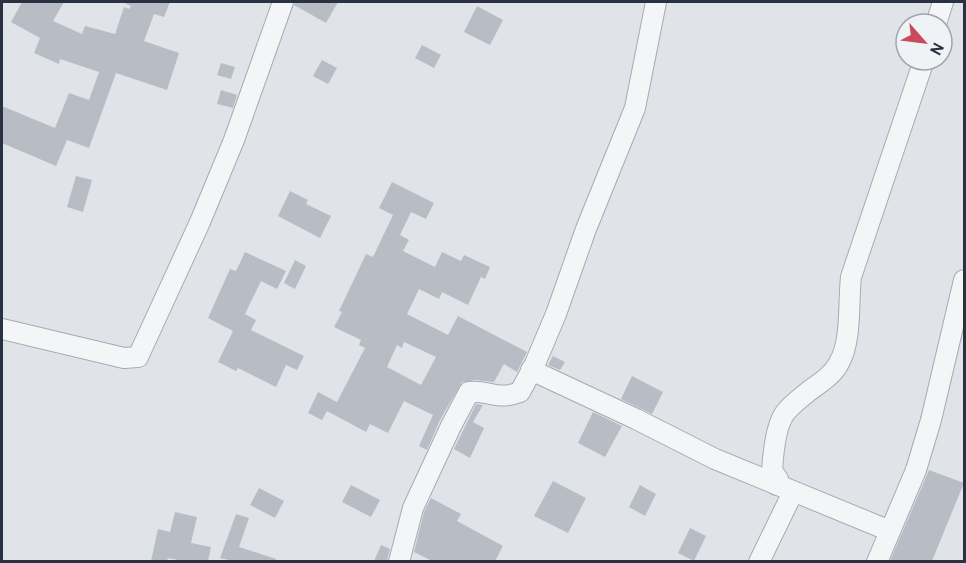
<svg xmlns="http://www.w3.org/2000/svg" width="966" height="563" viewBox="0 0 966 563" font-family="Overpass,sans-serif">
	<style>
		.building { fill: #b8bdc5; fill-rule: evenodd }
		.lines { fill: none; stroke-linecap: round; stroke-linejoin: round }
		.street-casing { stroke: #a5abb3; stroke-width: 22 }
		.street { stroke: #f3f5f7; stroke-width: 20 }
	</style>
	<rect width="100%" height="100%" fill="#e0e4e9"/>
	<!-- building -->
	<g class="building">
		<path d="M22 2H64L53 21 82 34 85 26 115 34 124 7 129 9 131 6 124 3 125 2H170L164 17 154 14 144 41 179 53 167 90 116 73 89 148 67 140 56 166 2 143V106L55 128 69 93 89 100 99 72 60 59 59 64 34 53 40 38 11 22Z"/>
		<path d="M295 2H338L326 23 294 5Z"/>
		<path d="M477 6 503 20 490 45 464 32Z"/>
		<path d="M422 45 441 55 434 68 415 58Z"/>
		<path d="M322 60 337 68 328 84 313 76Z"/>
		<path d="M221 63 235 67 231 79 217 75Z"/>
		<path d="M221 90 237 95 233 108 217 104Z"/>
		<path d="M76 176 92 180 83 212 67 207Z"/>
		<path d="M392 182 434 203 426 219 411 212 400 235 409 240 403 251 435 267 442 252 461 261 464 255 490 267 485 279 481 277 468 305 442 292 439 299 419 289 407 314 448 335 458 316 527 352 517 372 504 364 494 382 476 380 462 382 440 420 427 450 419 446 433 415 404 401 388 433 370 424 366 432 327 411 322 420 308 413 318 392 337 402 365 348 359 345 361 340 334 327 342 312 339 311 366 254 373 257 393 215 379 208ZM404 342 436 357 421 385 387 367 397 345 402 348Z"/>
		<path d="M290 191 308 200 306 204 331 216 320 238 278 216Z"/>
		<path d="M245 252 286 271 277 289 261 281 245 314 256 320 251 330 304 356 297 370 286 365 276 387 238 368 236 371 218 362 233 331 208 318 230 269 236 271Z"/>
		<path d="M295 260 306 266 295 289 284 283Z"/>
		<path d="M553 356 565 362 560 370 548 365Z"/>
		<path d="M632 376 663 392 652 414 621 399Z"/>
		<path d="M476 404 483 405 473 422 484 428 470 458 454 449Z"/>
		<path d="M593 412 622 426 605 457 578 443Z"/>
		<path d="M929 470 964 483 932 561H890Z"/>
		<path d="M553 481 586 498 568 533 534 516Z"/>
		<path d="M351 485 380 500 371 517 342 502Z"/>
		<path d="M640 485 656 494 645 516 629 507Z"/>
		<path d="M259 488 284 501 275 518 250 505Z"/>
		<path d="M431 498 461 514 457 521 503 546 495 561H432L414 552 424 512Z"/>
		<path d="M175 512 197 517 191 543 211 547 208 561H183L168 558 167 561H151L158 529 170 532Z"/>
		<path d="M236 514 249 518 239 547 276 559V561H233L220 558Z"/>
		<path d="M690 528 706 536 694 561 678 553Z"/>
		<path d="M381 545 390 549 387 561H374Z"/>
	</g>
	<g class="lines">
		<defs>
			<g id="street">
				<path d="M936 24 943 2"/>
				<path d="M2 329 124 358 138 357 200 222 234 140 283 2"/>
				<path d="M531 370 636 419 715 459 890 531"/>
				<path d="M777 485 778 479 772 471C773 455 776 425 785 413 791 405 802 397 809 391 820 383 833 375 839 363 852 340 848 303 851 277L924 60"/>
				<path d="M399 562 413 508 451 426 469 392C490 390 497 401 520 392L534 366 556 314 586 229 635 108 656 2"/>
				<path d="M759 562 793 492"/>
				<path d="M877 562 916 470 931 420 964 280"/>
			</g>
		</defs>
		<!-- street casing -->
		<use href="#street" class="street-casing"/>
		<!-- street -->
		<use href="#street" class="street"/>
	</g>
	<!-- border -->
	<rect width="966" height="563" fill="none" stroke="#293240" stroke-width="6"/>
	<!-- north arrow -->
	<g transform="translate(924 42) rotate(118)"><circle r="28" fill="#f0f3f6" stroke="#a0a6ad" stroke-width="1.5"/>
	<path d="M0-4.5L10 22L0 15L-10 22Z" fill="#ca4a5d"/>
	<text y="-9" font-size="16" font-weight="bold" text-anchor="middle" fill="#293240">N</text>
	</g>
</svg>
